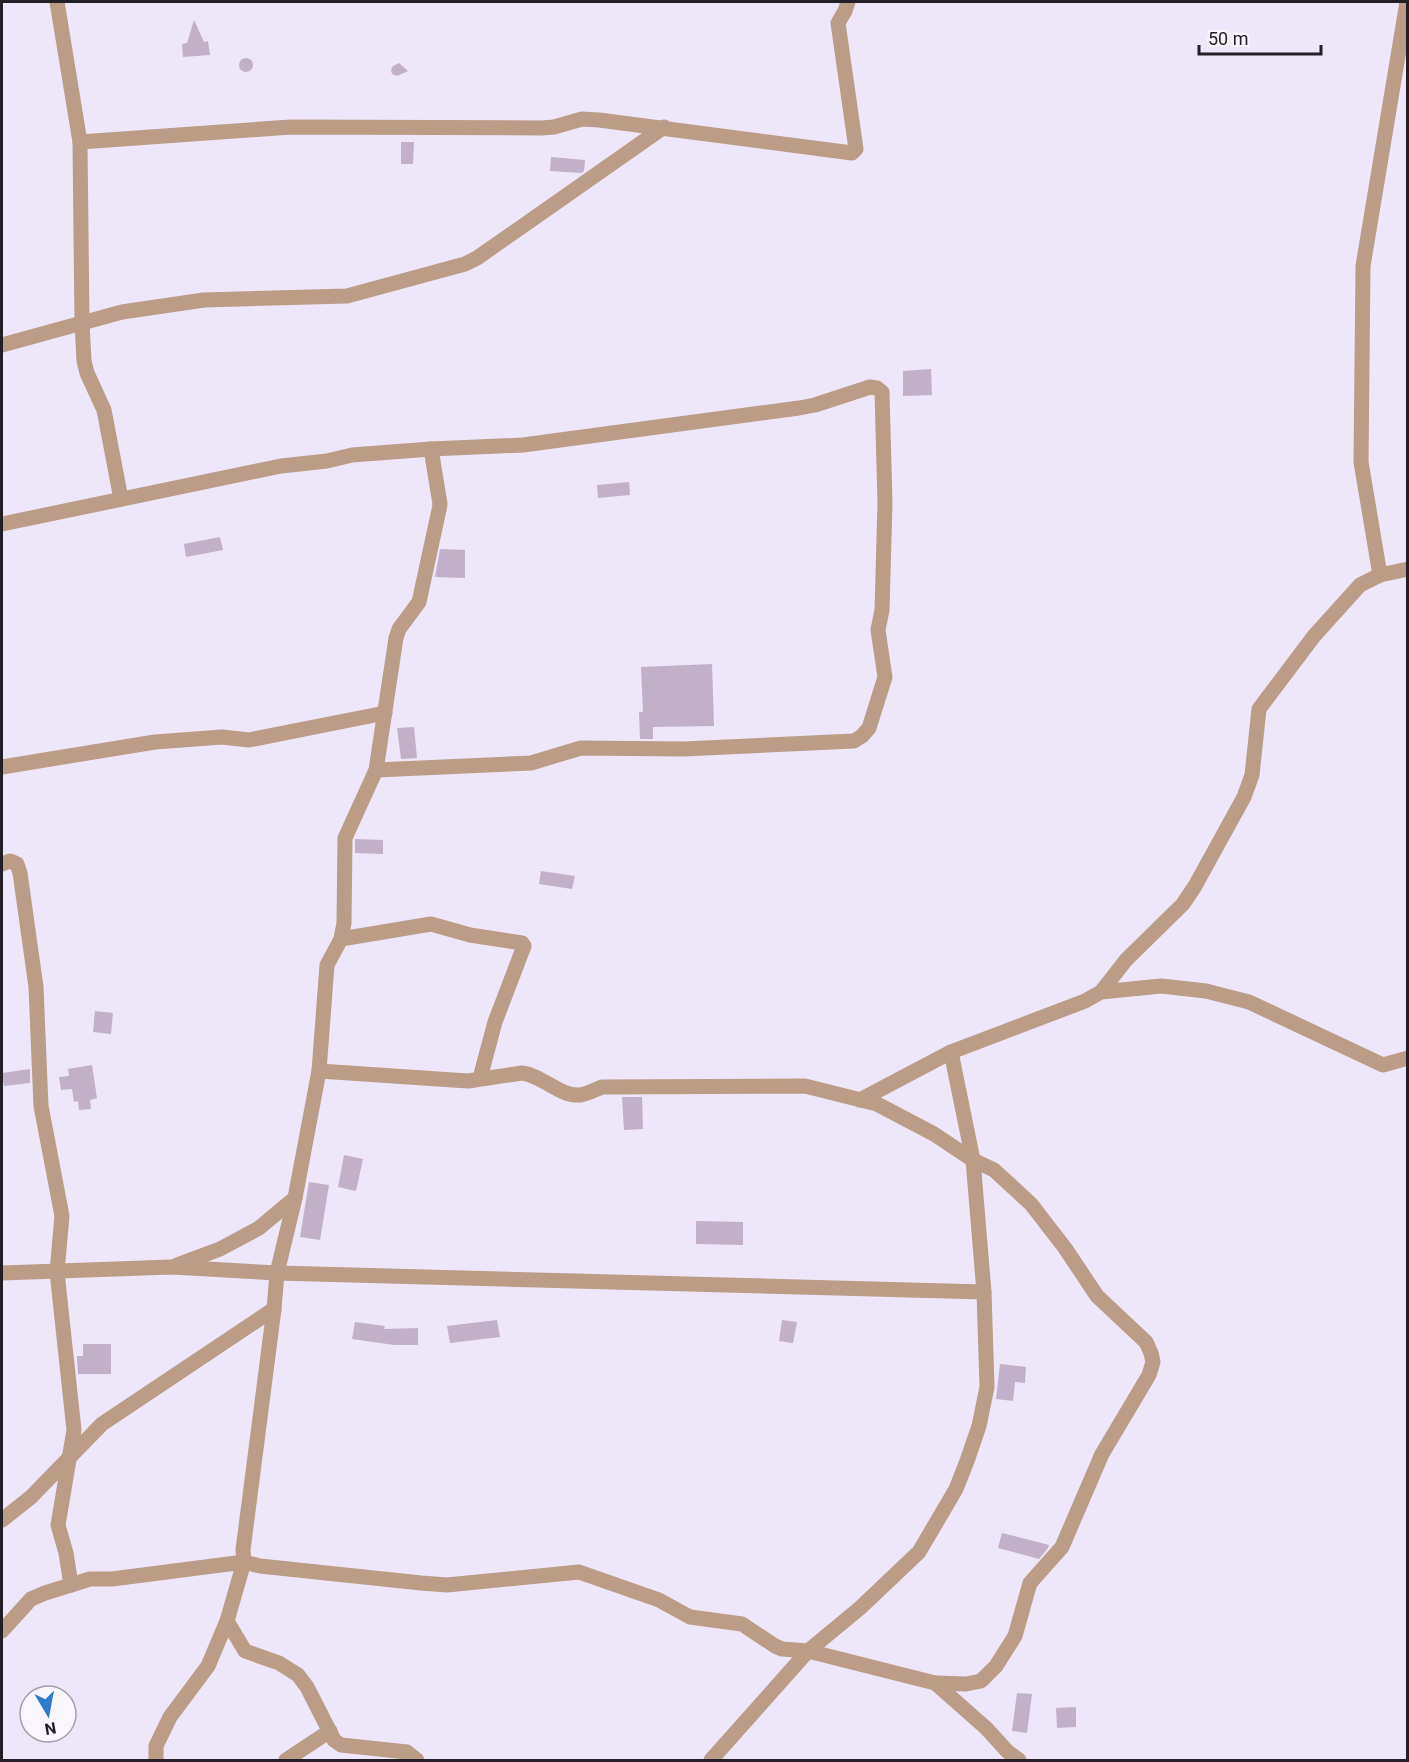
<svg xmlns="http://www.w3.org/2000/svg" width="1409" height="1762" viewBox="0 0 1409 1762" font-family="Roboto,sans-serif">
	<style>
		.building { fill: #c2afc9 }
		.lines { fill: none; stroke-linecap: round; stroke-linejoin: round }
		.minor { stroke: #ba9c87; stroke-width: 15 }
	</style>
	<rect width="100%" height="100%" fill="#ede7f9"/>
	<!-- building -->
	<g class="building">
		<path d="M194 20 204 42 208 41 210 55 183 57 182 44 187 43Z"/>
		<circle cx="246" cy="65" r="7"/>
		<path d="M399 63 408 71 397 76 392 74 391 70 393 66Z"/>
		<path d="M401 142H414L413 164H401Z"/>
		<path d="M551 157 585 160 584 171 581 173 550 171Z"/>
		<path d="M931 369 932 395 903 396V371Z"/>
		<path d="M629 482 630 495 598 498 597 485Z"/>
		<path d="M220 537 223 550 186 557 184 544Z"/>
		<path d="M440 549 465 550V578L435 577Z"/>
		<path d="M712 664 714 726 653 727V739H640L639 712H643L641 667Z"/>
		<path d="M414 727 417 758 401 759 397 728Z"/>
		<path d="M355 839 383 840V854L355 853Z"/>
		<path d="M541 871 575 876 572 889 539 884Z"/>
		<path d="M95 1011 113 1013 111 1034 93 1032Z"/>
		<path d="M92 1065 97 1098 90 1100 91 1109 79 1110 78 1101 74 1102 72 1089 61 1090 59 1077 69 1076 68 1069Z"/>
		<path d="M30 1069V1083L4 1086 2 1073Z"/>
		<path d="M622 1097H642L643 1129 624 1130Z"/>
		<path d="M344 1155 363 1159 356 1191 338 1187Z"/>
		<path d="M309 1182 329 1185 320 1240 300 1237Z"/>
		<path d="M696 1221 743 1222V1245L696 1244Z"/>
		<path d="M497 1320 500 1337 450 1343 447 1326Z"/>
		<path d="M782 1320 797 1322 793 1343 779 1341Z"/>
		<path d="M355 1322 385 1326 384 1329 418 1328V1345H394L352 1339Z"/>
		<path d="M83 1344H111V1374H78L77 1356H83Z"/>
		<path d="M1000 1364 1026 1367 1025 1383 1015 1382 1013 1401 996 1399Z"/>
		<path d="M1002 1533 1049 1545 1048 1548 1039 1559 998 1548Z"/>
		<path d="M1017 1693 1032 1694 1027 1733 1012 1731Z"/>
		<path d="M1076 1707V1727L1057 1728 1056 1708Z"/>
	</g>
	<g class="lines">
		<!-- minor -->
		<g class="minor">
			<path d="M57 2 80 142 82 323 84 361 87 373 104 410 121 499"/>
			<path d="M80 142 291 127 542 128 554 127 582 119 599 120 852 153 856 149 838 23 845 11 848 2"/>
			<path d="M2 345 122 312 204 300 347 296 465 264 477 258 664 127"/>
			<path d="M431 449 440 504 439 510 419 602 399 629 396 638 376 770 345 838 344 923 341 939 327 965 319 1071 295 1198 277 1273 274 1309 243 1550 244 1562 260 1566 421 1583 447 1585 579 1572 659 1600 690 1617 742 1624 775 1646 782 1649 808 1651 935 1683 986 1728 1008 1752 1019 1760"/>
			<path d="M2 524 281 466 327 461 352 455 431 449 523 445 799 408 815 405 870 387 877 388 882 392 885 503 882 610 878 630 885 677 869 728 862 736 854 741 684 749 581 748 531 763 376 770"/>
			<path d="M1380 575 1361 462 1363 266 1407 2"/>
			<path d="M2 767 155 742 222 737 249 740 385 713"/>
			<path d="M2 864 10 861 17 864 20 873 36 987 41 1106 62 1216 57 1272 74 1430 58 1525 66 1553 71 1585"/>
			<path d="M341 939 431 924 470 935 522 943 524 946 495 1022 480 1078"/>
			<path d="M1101 992 1126 960 1183 904 1195 886 1244 797 1252 775 1259 709 1314 636 1360 585 1380 575 1408 569"/>
			<path d="M319 1071 468 1081 522 1073C542 1075 560 1097 580 1095 587 1094 595 1090 602 1087L805 1086 877 1104 934 1134 973 1160 994 1170 1031 1204 1065 1248 1097 1296 1146 1342 1151 1353 1153 1362 1149 1375 1102 1454 1062 1547 1030 1583 1015 1636 996 1666 981 1681 966 1684 935 1683"/>
			<path d="M860 1100 951 1052 1085 1001 1101 992 1161 986 1206 991 1249 1002 1383 1065 1408 1058"/>
			<path d="M177 1265 220 1249 259 1228 295 1198"/>
			<path d="M2 1273 172 1267 277 1273 984 1292"/>
			<path d="M2 1520 31 1497 102 1424 274 1309"/>
			<path d="M227 1621 245 1651 279 1663 298 1675 307 1687 334 1740 341 1745 407 1752 417 1760"/>
			<path d="M2 1631 31 1599 45 1593 90 1579H112L244 1562 227 1621 208 1666 170 1717 156 1746V1760"/>
			<path d="M286 1760 330 1731"/>
			<path d="M711 1760 808 1651 860 1608 919 1552 956 1489 967 1461 979 1426 987 1387 984 1292 973 1160 951 1052"/>
		</g>
	</g>
	<!-- border -->
	<rect width="1409" height="1762" fill="none" stroke="#222026" stroke-width="6"/>
	<!-- north arrow -->
	<g transform="translate(48 1714) rotate(170)"><circle r="28" fill="#f9f6fe" stroke="#a3a0a8" stroke-width="1.5"/>
	<path d="M0-4.5L10 22L0 15L-10 22Z" fill="#2d7ccc"/>
	<text y="-9" font-size="16" font-weight="bold" text-anchor="middle" fill="#222026">N</text>
	</g>
	<!-- scale -->
	<path d="M1199 45v9h122v-9" fill="none" stroke="#222026" stroke-width="3"/>
	<text x="1208" y="45" font-size="18" fill="#222026" stroke="#f9f6fe" stroke-width="4.5" paint-order="stroke">50 m</text>
</svg>
